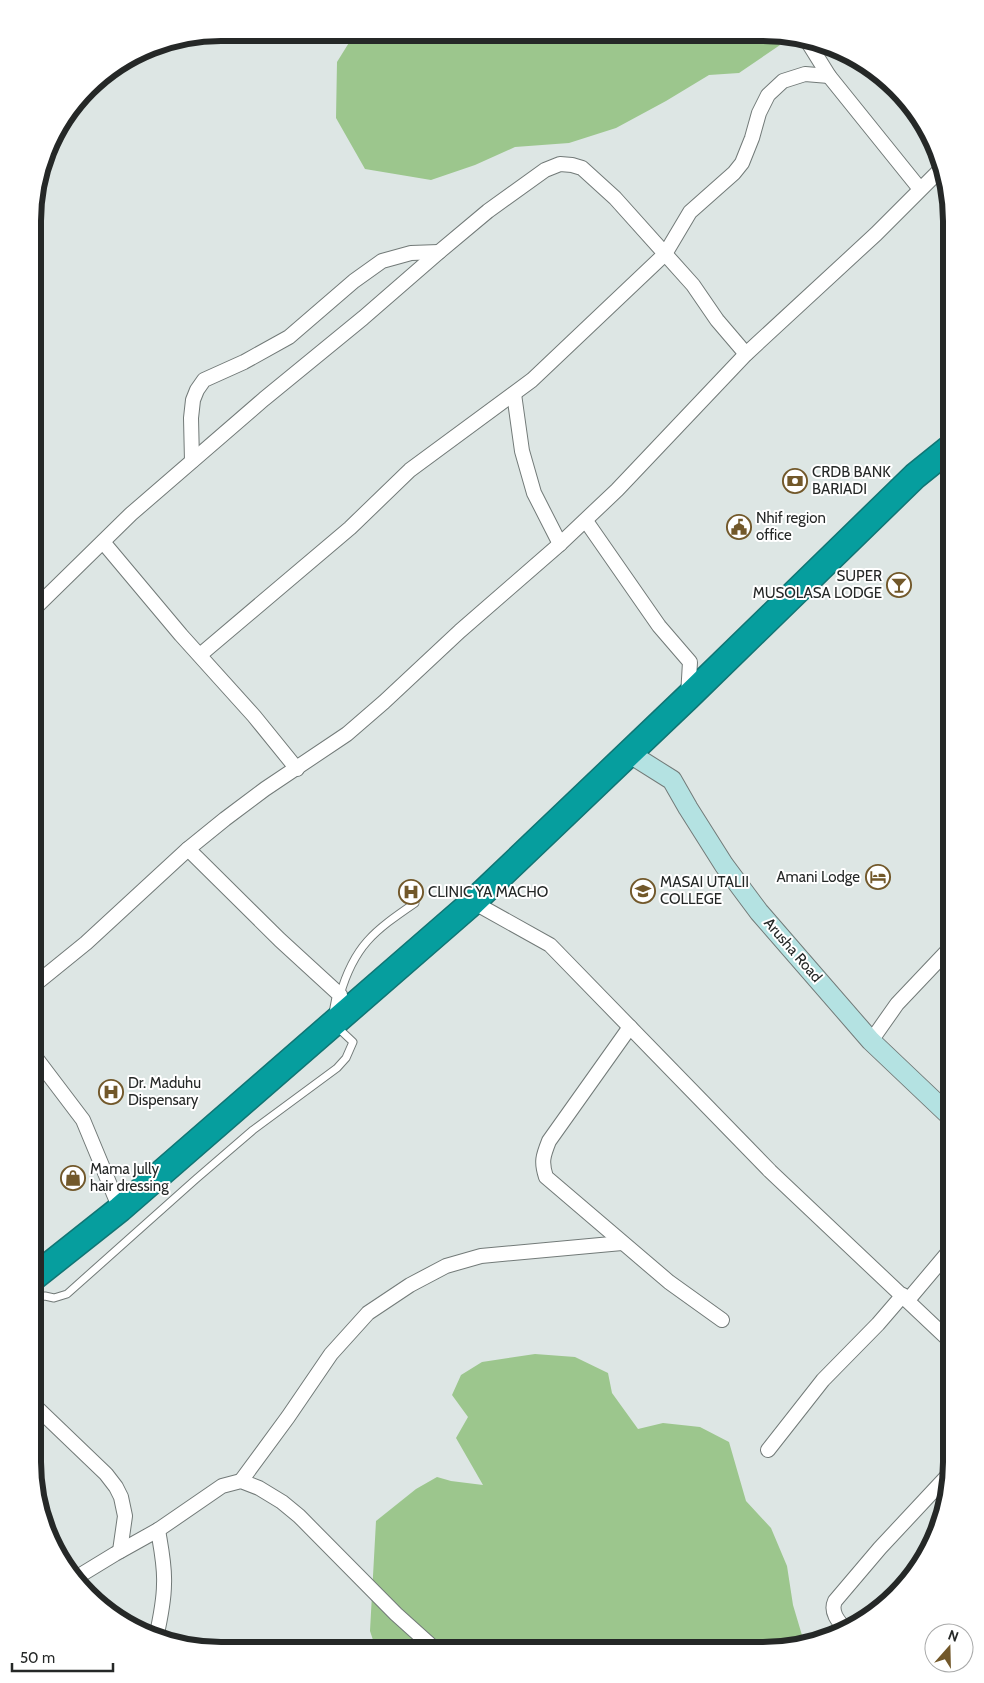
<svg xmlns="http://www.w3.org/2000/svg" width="984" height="1683" viewBox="0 0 984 1683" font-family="Cabin,sans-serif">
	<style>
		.green { fill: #9cc68d }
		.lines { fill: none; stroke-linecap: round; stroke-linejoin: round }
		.lane-casing { stroke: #727a78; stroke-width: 9 }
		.street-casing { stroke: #727a78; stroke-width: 16 }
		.secondary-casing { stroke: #727a78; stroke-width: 21 }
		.highway-casing { stroke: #117574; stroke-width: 28 }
		.lane { stroke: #fff; stroke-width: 7 }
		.street { stroke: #fff; stroke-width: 14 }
		.secondary { stroke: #b4e2e2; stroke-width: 19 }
		.highway { stroke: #069e9e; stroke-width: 25 }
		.labels { text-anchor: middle; stroke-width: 4; stroke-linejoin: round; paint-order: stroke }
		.poi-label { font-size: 15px; fill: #252827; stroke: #fff; text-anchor: start }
		.street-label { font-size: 15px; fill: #252827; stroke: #fff }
		.rim { fill: none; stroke: #252827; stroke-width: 6 }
	</style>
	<rect width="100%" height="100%" fill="#dde6e4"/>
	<!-- green -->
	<g class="green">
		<path d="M355 33 785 34 783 43 739 73 709 75 666 101 616 128 569 143 515 147 475 165 431 180 365 169 336 118 337 62Z"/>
		<path d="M535 1354 575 1357 608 1373 612 1393 638 1429 663 1423 700 1427 729 1442 746 1501 771 1528 787 1566 793 1605 804 1642 763 1650 376 1649 370 1631 376 1521 416 1489 437 1477 451 1481 483 1485 456 1438 468 1417 452 1395 461 1375 482 1362Z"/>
	</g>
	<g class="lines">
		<defs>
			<g id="lane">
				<path d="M340 995C354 946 374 931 415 903"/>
				<path d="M33 1297 45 1296 54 1298 67 1294 196 1179 253 1130 337 1068 346 1058 353 1042 336 1026"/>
			</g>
			<g id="street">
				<path d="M806 39 829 76 920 189"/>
				<path d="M514 394 522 451 534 493 560 544"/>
				<path d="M192 461 191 418 193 400 197 390 204 380 244 362 289 337 354 281 382 261 411 253 439 252"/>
				<path d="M586 521 659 626 690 662 688 696"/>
				<path d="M103 542 181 635 254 716 297 769"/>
				<path d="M34 609 131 514 264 399 363 318 439 252 488 211 545 170 560 164 572 165 582 168 615 198 693 285 717 320 746 354"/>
				<path d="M200 655 350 528 410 470 532 380 665 254 690 212 734 173 742 163 752 138 759 113 768 95 783 81 805 74 829 76"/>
				<path d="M188 849 280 940 340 995 335 1021"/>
				<path d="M473 902 550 945 770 1171 951 1342"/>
				<path d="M33 986 86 943 188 849 225 819 265 789 347 734 384 702 460 631 560 544 617 490 746 354 876 234 941 169"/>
				<path d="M630 1027 549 1141C543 1156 541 1162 546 1177L669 1282 722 1320"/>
				<path d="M871 1041 897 1004 951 947"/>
				<path d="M33 1054 83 1120 120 1209"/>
				<path d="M908 1300 951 1249"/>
				<path d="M33 1404 106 1474 116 1487 121 1497 125 1516 120 1551"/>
				<path d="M768 1450 823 1380 878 1324 903 1295"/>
				<path d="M241 1481 288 1417 331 1354 368 1313 410 1285 446 1266 481 1256 622 1243"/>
				<path d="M74 1579 115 1554 158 1530 222 1486 241 1481 259 1488 282 1502 299 1516 396 1614 436 1650"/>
				<path d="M846 1630C838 1621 830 1612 835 1601L880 1548 951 1472"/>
				<path d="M156 1638C160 1620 164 1602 164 1584 165 1566 161 1548 158 1530"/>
			</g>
			<path id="secondary" d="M629 753 672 780 688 808 724 865 759 912 871 1041 951 1117"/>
			<path id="highway" d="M33 1278 120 1209 473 902 688 697 915 476 951 447"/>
		</defs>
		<!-- lane casing -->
		<use href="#lane" class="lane-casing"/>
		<!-- street casing -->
		<use href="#street" class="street-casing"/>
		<!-- secondary casing -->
		<use href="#secondary" class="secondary-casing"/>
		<!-- highway casing -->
		<use href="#highway" class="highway-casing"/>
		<!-- lane -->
		<use href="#lane" class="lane"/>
		<!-- street -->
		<use href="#street" class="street"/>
		<!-- secondary -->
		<use href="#secondary" class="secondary"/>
		<!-- highway -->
		<use href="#highway" class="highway"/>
	</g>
	<!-- icons -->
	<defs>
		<symbol id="bank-ring" viewBox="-11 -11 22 22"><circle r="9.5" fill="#fff" stroke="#72582a" stroke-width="1.5"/><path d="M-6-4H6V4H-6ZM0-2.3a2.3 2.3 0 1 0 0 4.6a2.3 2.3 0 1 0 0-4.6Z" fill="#72582a"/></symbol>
		<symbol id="civic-ring" viewBox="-11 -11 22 22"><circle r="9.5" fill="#fff" stroke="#72582a" stroke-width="1.5"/><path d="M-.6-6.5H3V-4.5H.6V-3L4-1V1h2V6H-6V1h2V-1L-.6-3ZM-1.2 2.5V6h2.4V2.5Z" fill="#72582a"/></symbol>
		<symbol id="bar-ring" viewBox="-11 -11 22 22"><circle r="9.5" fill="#fff" stroke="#72582a" stroke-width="1.5"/><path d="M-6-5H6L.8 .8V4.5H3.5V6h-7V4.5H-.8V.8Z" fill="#72582a"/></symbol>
		<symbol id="hotel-ring" viewBox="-11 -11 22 22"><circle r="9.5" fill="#fff" stroke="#72582a" stroke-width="1.5"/><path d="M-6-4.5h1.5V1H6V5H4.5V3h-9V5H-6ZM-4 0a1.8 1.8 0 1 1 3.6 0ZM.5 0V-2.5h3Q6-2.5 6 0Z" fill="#72582a"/></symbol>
		<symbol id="university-ring" viewBox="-11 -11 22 22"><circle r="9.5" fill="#fff" stroke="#72582a" stroke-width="1.5"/><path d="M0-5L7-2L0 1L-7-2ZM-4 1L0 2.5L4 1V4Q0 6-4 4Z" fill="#72582a"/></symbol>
		<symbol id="hospital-ring" viewBox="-11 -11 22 22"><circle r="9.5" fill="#fff" stroke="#72582a" stroke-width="1.5"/><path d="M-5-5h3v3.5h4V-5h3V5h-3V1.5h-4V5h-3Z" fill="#72582a"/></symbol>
		<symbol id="shop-ring" viewBox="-11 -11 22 22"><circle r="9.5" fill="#fff" stroke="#72582a" stroke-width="1.5"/><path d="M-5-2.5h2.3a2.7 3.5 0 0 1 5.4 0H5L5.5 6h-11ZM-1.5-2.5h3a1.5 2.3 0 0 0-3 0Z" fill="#72582a"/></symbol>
	</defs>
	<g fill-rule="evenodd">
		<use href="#bank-ring" x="781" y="467" width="28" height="28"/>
		<use href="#civic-ring" x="725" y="513" width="28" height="28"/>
		<use href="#bar-ring" x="885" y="571" width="28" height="28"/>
		<use href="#hotel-ring" x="864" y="863" width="28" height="28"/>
		<use href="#university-ring" x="629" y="877" width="28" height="28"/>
		<use href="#hospital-ring" x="397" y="878" width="28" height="28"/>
		<use href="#hospital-ring" x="97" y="1078" width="28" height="28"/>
		<use href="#shop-ring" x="59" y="1164" width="28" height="28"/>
	</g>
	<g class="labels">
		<!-- poi labels -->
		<g class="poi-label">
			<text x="812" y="477">CRDB BANK<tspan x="812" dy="17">BARIADI</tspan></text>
			<text x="756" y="523">Nhif region<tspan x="756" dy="17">office</tspan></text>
			<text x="882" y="581" text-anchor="end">SUPER<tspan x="882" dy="17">MUSOLASA LODGE</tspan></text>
			<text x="860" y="882" text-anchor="end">Amani Lodge</text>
			<text x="660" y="887">MASAI UTALII<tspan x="660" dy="17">COLLEGE</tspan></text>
			<text x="428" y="897">CLINIC YA MACHO</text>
			<text x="128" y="1088">Dr. Maduhu<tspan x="128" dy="17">Dispensary</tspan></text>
			<text x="90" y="1174">Mama Jully<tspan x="90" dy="17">hair dressing</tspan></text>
		</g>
		<!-- street labels -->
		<g class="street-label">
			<text transform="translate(793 950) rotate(49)" y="5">Arusha Road</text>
		</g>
	</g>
	<!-- crop -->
	<path d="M0 0H984V1683H0ZM221 41H763A180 180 0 0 1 943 221V1462A180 180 0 0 1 763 1642H221A180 180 0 0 1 41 1462V221A180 180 0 0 1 221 41Z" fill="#fff" fill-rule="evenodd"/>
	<path class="rim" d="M221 41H763A180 180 0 0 1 943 221V1462A180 180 0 0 1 763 1642H221A180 180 0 0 1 41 1462V221A180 180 0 0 1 221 41Z"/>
	<!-- north arrow -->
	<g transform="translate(949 1648) rotate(20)"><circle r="24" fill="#ffffff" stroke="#a8a9a9"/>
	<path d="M0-4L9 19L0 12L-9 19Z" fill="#72582a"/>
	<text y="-8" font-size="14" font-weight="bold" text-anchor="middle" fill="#252827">N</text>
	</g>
	<!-- scale -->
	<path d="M12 1663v8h101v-8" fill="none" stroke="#252827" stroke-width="2.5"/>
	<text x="20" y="1663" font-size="15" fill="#252827" stroke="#ffffff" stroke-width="4" paint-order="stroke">50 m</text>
</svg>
